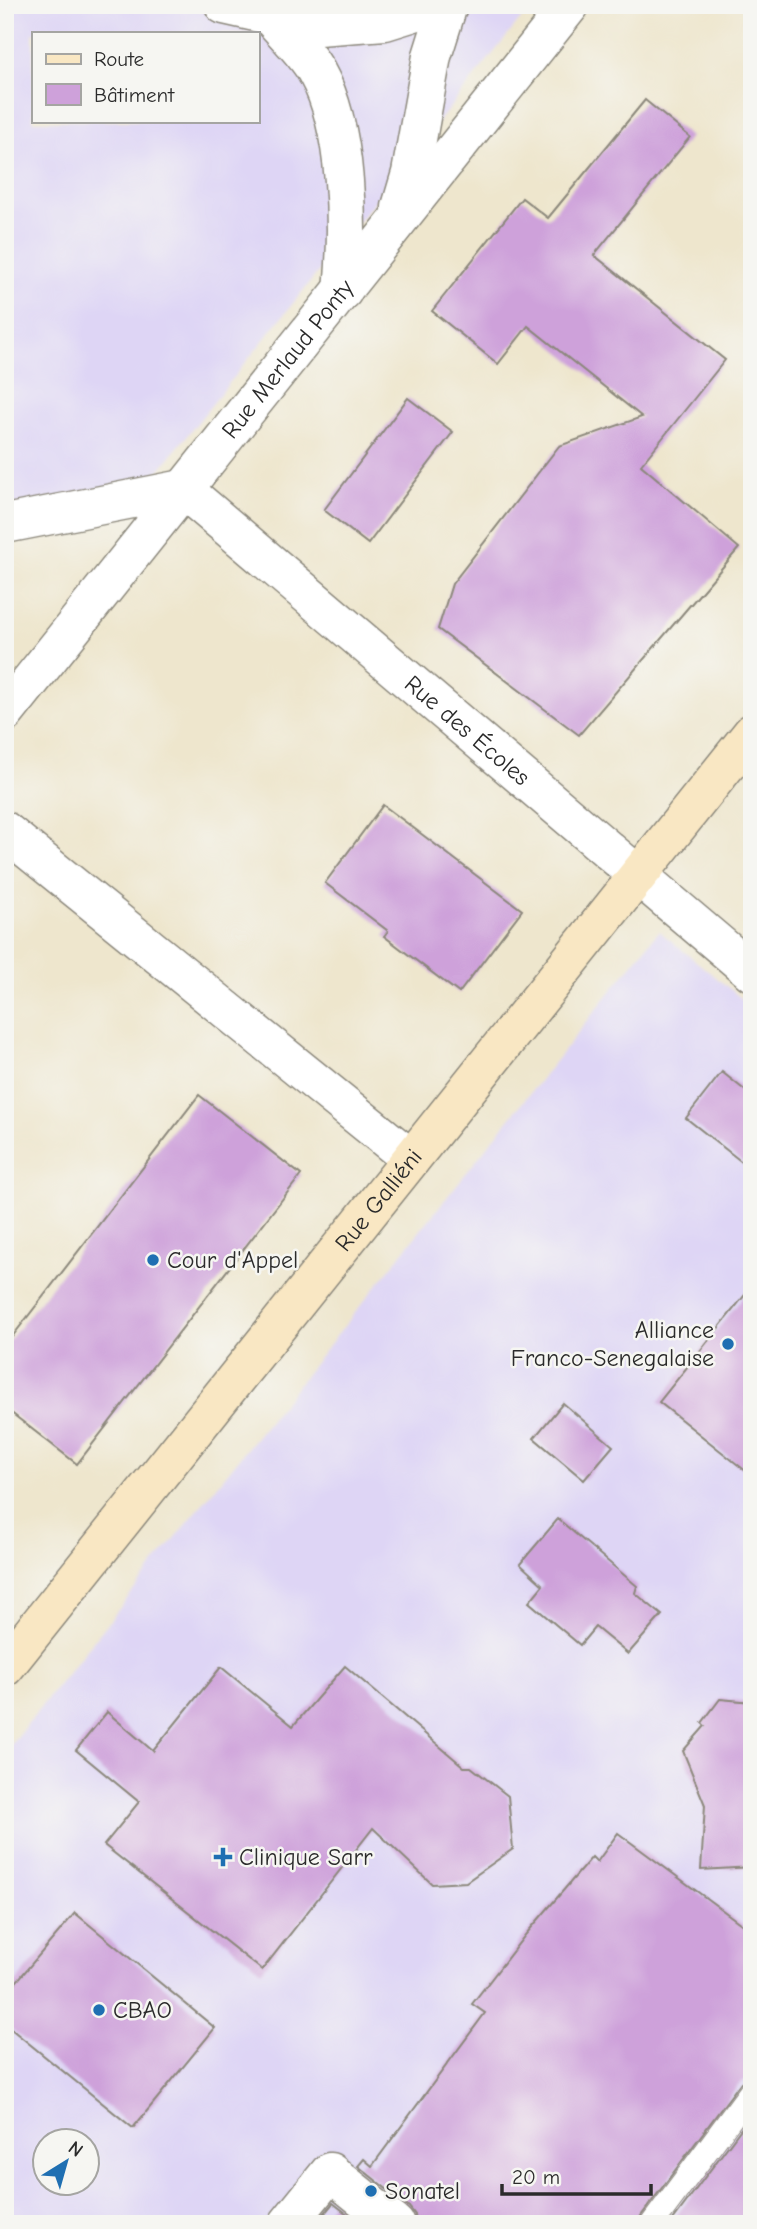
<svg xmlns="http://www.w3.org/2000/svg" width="757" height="2229" viewBox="0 0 757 2229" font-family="'Comic Neue',sans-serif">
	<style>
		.built { fill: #ded5f5; fill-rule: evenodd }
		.building { fill: #cea1da }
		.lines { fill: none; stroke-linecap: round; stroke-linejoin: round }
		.lane-casing { stroke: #8c887c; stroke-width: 25 }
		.street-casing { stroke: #8c887c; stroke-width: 41 }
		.secondary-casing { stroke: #8c887c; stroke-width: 41 }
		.lane { stroke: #fff; stroke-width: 23 }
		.street { stroke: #fff; stroke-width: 38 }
		.secondary { stroke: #f9e7c3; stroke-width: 38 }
		.poi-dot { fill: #1f6fb2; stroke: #f6f6f2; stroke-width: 2.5 }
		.labels { text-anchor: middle; stroke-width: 5; stroke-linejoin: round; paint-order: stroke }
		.street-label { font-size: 24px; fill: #2b2b2b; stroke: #f6f6f2 }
		.poi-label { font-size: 24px; fill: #2b2b2b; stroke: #f6f6f2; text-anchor: start }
	</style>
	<rect width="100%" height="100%" fill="#f6f6f2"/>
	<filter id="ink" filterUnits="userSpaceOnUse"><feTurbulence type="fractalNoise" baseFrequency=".0143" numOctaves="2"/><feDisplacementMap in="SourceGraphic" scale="14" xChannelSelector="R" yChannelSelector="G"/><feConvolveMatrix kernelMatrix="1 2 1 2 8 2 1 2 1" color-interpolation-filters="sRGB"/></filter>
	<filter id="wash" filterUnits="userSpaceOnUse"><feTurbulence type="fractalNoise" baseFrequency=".00686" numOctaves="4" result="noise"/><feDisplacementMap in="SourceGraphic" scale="28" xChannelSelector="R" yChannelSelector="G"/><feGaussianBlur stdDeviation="1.57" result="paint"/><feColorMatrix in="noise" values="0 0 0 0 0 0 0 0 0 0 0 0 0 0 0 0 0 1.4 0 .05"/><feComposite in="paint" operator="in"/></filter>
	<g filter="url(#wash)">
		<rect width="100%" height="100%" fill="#eee6cd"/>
		<!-- built -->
		<g class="built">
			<path d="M5 5H532L149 483 5 510ZM33 33H257V121H33Z"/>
			<path d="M659 931 752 1007V2224H5V1752ZM46 2142H88V2184H46Z"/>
		</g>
		<g id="blocks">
			<!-- building -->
			<g class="building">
				<path d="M645 100 690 137 594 255 725 360 641 465 739 548 579 735 438 629 452 584 559 446 642 417 528 326 498 364 432 311 522 198 548 218Z"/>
				<path d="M408 398 453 432 368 544 324 510Z"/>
				<path d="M383 805 522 910 459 993 384 936 388 931 325 883Z"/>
				<path d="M722 1072 752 1096V1170L686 1118Z"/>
				<path d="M199 1095 301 1175 77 1464 5 1408V1346Z"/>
				<path d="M752 1286V1476L659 1402Z"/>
				<path d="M563 1403 613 1446 584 1480 534 1438Z"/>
				<path d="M558 1519 637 1586 635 1593 662 1615 628 1654 595 1627 580 1645 529 1602 543 1585 520 1564Z"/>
				<path d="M345 1666 464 1767H471L508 1796 513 1849 466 1882 432 1884 373 1828 262 1970 104 1845 139 1802 76 1750 107 1712 153 1751 221 1667 293 1726Z"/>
				<path d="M720 1699 752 1702V1867L701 1870 705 1805 683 1751 705 1726 702 1723Z"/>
				<path d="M618 1833 752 1932V2076L741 2082 641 2216 638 2224H416L415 2215 409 2207 358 2166 364 2159 372 2166 485 2013 472 2004 526 1934 592 1857 597 1862Z"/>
				<path d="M75 1913 215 2028 133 2128 5 2024V1995Z"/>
				<path d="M752 2114V2224H670Z"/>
				<path d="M333 2203 360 2224H316Z"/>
			</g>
		</g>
	</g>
	<g filter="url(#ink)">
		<use href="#blocks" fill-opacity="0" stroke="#8c887c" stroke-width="2"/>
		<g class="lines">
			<defs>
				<path id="lane" d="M652 2224 752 2090"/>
				<g id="street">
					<path d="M224 5 318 26 385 21 436 5"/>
					<path d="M269 15C283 31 308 55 317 73 348 128 349 229 343 291"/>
					<path d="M401 207 411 173 432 56 448 5"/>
					<path id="s1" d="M183 489 752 972"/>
					<path d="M5 524 183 489"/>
					<path id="s2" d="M5 713 570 5"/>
					<path d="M5 831 411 1159"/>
					<path d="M288 2224 330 2172 395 2224"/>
				</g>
				<g id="secondary">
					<path id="s3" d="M5 1667 752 733"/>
				</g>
			</defs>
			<!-- lane casing -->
			<use href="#lane" class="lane-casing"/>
			<!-- street casing -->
			<use href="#street" class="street-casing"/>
			<!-- secondary casing -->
			<use href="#secondary" class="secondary-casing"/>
			<!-- lane -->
			<use href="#lane" class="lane"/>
			<!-- street -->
			<use href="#street" class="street"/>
			<!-- secondary -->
			<use href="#secondary" class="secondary"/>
		</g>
	</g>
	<!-- markers -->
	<g class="poi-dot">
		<circle cx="153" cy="1260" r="7"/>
		<circle cx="728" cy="1344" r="7"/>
		<path d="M219.5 1846.5h7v7h7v7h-7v7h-7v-7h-7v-7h7z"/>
		<circle cx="99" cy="2010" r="7"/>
		<circle cx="371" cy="2191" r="7"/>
	</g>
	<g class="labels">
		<!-- street labels -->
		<g class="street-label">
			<text dy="8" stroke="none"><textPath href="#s2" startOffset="453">Rue Merlaud Ponty</textPath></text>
			<text dy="8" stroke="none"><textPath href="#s1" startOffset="373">Rue des Écoles</textPath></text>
			<text dy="8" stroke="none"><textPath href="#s3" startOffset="598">Rue Galliéni</textPath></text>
		</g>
		<!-- poi labels -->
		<g class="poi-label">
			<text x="167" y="1268">Cour d'Appel</text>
			<text x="714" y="1338" text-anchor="end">Alliance<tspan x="714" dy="28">Franco-Senegalaise</tspan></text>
			<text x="239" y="1865">Clinique Sarr</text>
			<text x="113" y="2018">CBAO</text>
			<text x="385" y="2199">Sonatel</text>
		</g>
	</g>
	<!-- margin -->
	<rect width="757" height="2229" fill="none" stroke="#f6f6f2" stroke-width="28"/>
	<!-- legend -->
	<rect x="32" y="32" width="228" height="91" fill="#f6f6f2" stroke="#a5a5a2" stroke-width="2"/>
	<rect x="46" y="54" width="35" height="10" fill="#f9e7c3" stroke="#a5a5a2" stroke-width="2"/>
	<text x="94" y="66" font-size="21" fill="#2b2b2b">Route</text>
	<rect x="46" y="84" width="35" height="21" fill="#cea1da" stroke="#a5a5a2" stroke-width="2"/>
	<text x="94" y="102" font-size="21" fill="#2b2b2b">Bâtiment</text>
	<!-- north arrow -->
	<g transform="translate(66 2162) rotate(37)"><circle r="33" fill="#f6f6f2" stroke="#a5a5a2" stroke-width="2"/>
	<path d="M0-5L12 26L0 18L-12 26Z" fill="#1f6fb2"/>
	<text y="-10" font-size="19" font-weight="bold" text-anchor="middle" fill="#2b2b2b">N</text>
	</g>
	<!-- scale -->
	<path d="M502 2184v10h149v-10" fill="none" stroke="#2b2b2b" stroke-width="3.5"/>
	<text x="512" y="2184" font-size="21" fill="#2b2b2b" stroke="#f6f6f2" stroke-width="5" paint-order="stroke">20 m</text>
</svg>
